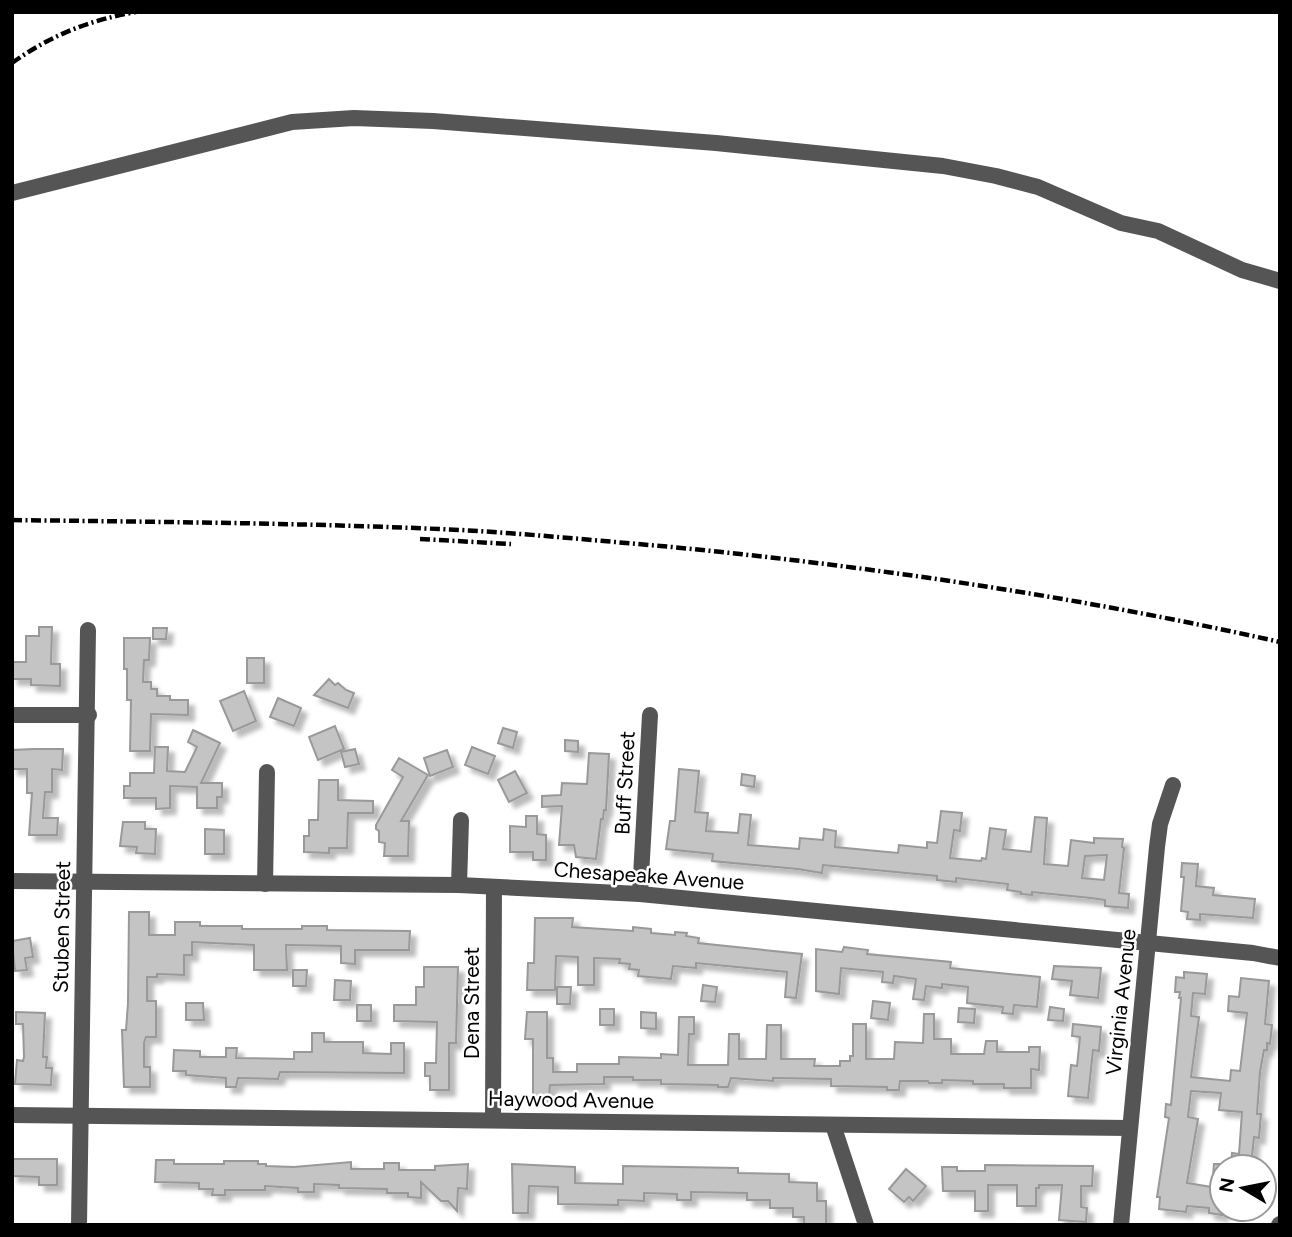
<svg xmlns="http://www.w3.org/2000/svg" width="1292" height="1237" viewBox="0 0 1292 1237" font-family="Figtree,sans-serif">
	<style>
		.building { fill: #c4c4c4; stroke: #999; stroke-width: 2; fill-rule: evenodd; filter: url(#shadow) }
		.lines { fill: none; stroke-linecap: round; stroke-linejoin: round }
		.minor { stroke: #555; stroke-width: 16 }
		.rail { stroke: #000; stroke-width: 4.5; stroke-dasharray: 10 3.5 2 3.5; stroke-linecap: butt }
		.labels { text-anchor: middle; stroke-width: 5; stroke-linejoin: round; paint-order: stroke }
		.street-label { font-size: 21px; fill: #000; stroke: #fff }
	</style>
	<defs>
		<filter id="shadow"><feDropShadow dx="6" dy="6" stdDeviation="2" flood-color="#0004"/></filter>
	</defs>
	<rect width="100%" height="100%" fill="#fff"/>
	<!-- building -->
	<g class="building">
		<path d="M39 627H52L51 664H60V686L31 685V679H12V662H26V636H39Z"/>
		<path d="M153 628H167L166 639H153Z"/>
		<path d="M124 638H150L149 660H144L143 682H151V689H157V696H170V700H188V715L151 714 150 751H130L131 700H127V669H124Z"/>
		<rect x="247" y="658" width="17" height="25"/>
		<path d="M329 679 335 685 338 683 346 690 354 693 348 708 314 695Z"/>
		<path d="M244 691 256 721 233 731 220 701Z"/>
		<path d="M278 698 301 708 294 726 270 717Z"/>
		<path d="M335 726 344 749 318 760 309 737Z"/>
		<path d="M503 728 517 732 513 748 498 743Z"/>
		<path d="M193 730 220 743 201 783H222V797H217V808H197V787L170 786V808L156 809V798H124V786H130V773H154L155 747H168L167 771 185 772 197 747 188 742Z"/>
		<path d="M565 740 578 741V752L565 751Z"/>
		<path d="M472 747 495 756 488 774 465 765Z"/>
		<path d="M33 749H63L62 770 52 769V792H45L43 818H58L57 835H29L32 793H27V769H12V750Z"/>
		<path d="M355 749 359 764 345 767 341 752Z"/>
		<path d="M447 750 453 767 430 776 424 758Z"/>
		<path d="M589 753 609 754 606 810H604L603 819H601L596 859 576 857 574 845H559L562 806 542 807V796L561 795 562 783 587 784Z"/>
		<path d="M399 758 428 775 401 821H409L408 856H384L385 843 379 842V831L376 829V825L403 777 392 770Z"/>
		<path d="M679 769 699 771 695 812 708 813 706 831 738 833 740 814 751 815 748 845 799 849 800 838 823 840 824 829 836 831 835 847 898 853 899 845 927 848V842L937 843 941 811 962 813 960 831 954 830 950 858 981 861 982 858 986 859 990 828 1006 830 1003 849 1031 852 1035 817 1047 818 1044 864 1068 866 1071 840 1094 843V838L1123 839 1122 847 1124 848 1119 893 1129 894 1128 908 1105 906V900L1091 898 1032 892V895L1021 894V892L1007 890 1008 884 956 878V882L937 880V876L823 865 822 873 798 869 712 861 713 854 666 849 670 821H675ZM1107 855 1104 880 1082 878 1085 856Z"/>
		<path d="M515 771 527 793 509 802 498 780Z"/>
		<path d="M742 774 755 776 754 787 741 785Z"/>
		<path d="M319 780H338V800L373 801V813H348L347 848H329V853L304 852V836H309V820H318Z"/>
		<path d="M526 816H537V834L546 835V860H533V852H510V826L526 827Z"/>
		<path d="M123 822H145V829H156L155 854 136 853 137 847 120 846Z"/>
		<path d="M205 829 224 830V854H205Z"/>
		<path d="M1182 863 1198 864 1196 886 1214 888 1213 895 1255 899 1253 918 1200 914V920L1187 919 1188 912 1181 911 1184 877H1181Z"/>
		<path d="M129 912H149V935H175V922H200V926H242V929H302V926H327V930L410 931 409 950H355V964L341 963V946L286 945 287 970H254V945L192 942V955H184V975L157 974V977H147V1001H156V1037H146L144 1043V1067H150V1087H124L122 1030H126L128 1003Z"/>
		<path d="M535 918H573L572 927 633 931V927L651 929V933L675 935V932L687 933 686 936 699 938 698 943 802 954 796 998 785 997 787 972 696 963V968L673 966 671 979 638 976 639 970 629 969 630 964 619 963 620 959 594 958V985H578V957L556 956 555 990H527L528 963H534Z"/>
		<path d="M30 938 33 957 25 958 27 970 15 971 12 941Z"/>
		<path d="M844 947 868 950 867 954 951 962 950 968 1040 977 1037 1007 1014 1005 1013 1014 1002 1013 1003 1007 967 1003 968 987 942 984V988L926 986 924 1000 913 999 916 979 894 976 893 983 882 982 883 972 841 968 839 994 816 991V949L842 952Z"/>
		<path d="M1054 966 1101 968 1098 998 1070 995 1072 981 1052 979Z"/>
		<path d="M424 967H458L456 1043H449V1090H430V1076H425V1063H436L437 1022 394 1021V1005H416V987H424Z"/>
		<path d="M293 970H307L306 986H293Z"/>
		<path d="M1184 972 1207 974 1205 994 1193 993 1191 1016 1199 1017 1191 1077 1230 1081 1231 1070 1240 1071 1247 1013 1228 1011 1229 996 1239 997 1241 978 1269 981 1265 1024 1272 1025 1270 1044 1267 1043V1050H1264L1260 1072 1257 1114H1261L1259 1138 1254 1137 1251 1167H1231L1232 1153 1239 1154 1242 1112 1219 1110 1221 1093 1191 1091 1188 1117 1198 1119 1187 1183 1212 1187 1214 1164H1222V1215L1209 1213V1208L1187 1206 1186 1212 1159 1209 1160 1197H1157L1169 1118 1165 1117 1166 1104 1171 1105 1181 998H1179L1180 992H1175L1176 977 1184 978Z"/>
		<path d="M335 980 351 981 350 1000H334Z"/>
		<path d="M703 985 717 987 715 1002 701 1001Z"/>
		<path d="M557 987H571L570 1004H557Z"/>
		<path d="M873 1001 890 1003 888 1020 871 1018Z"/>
		<path d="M186 1003H203L204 1020H186Z"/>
		<rect x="357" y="1005" width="14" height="16"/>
		<path d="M1050 1007 1064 1009 1063 1021 1048 1020Z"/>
		<path d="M959 1008 975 1009 974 1023 958 1022Z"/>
		<rect x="600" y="1009" width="14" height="16"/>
		<path d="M16 1012 45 1013 43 1057H47L46 1068H52L51 1085 15 1084 17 1060 23 1061 24 1057 23 1024H16Z"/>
		<path d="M527 1012H547V1058H553V1072H577V1064H619V1057L661 1058V1054L678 1055 679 1017H694V1034H689L688 1065H728L729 1034H739V1059H766L767 1025H781V1059H815L814 1066H840V1061H850V1056H853V1024H866V1059H894L895 1042 923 1043 924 1014H934V1039H951V1054H984L986 1041H997V1052H1029V1047H1040L1039 1070 1031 1069V1088H1004V1084H973V1081L942 1080V1083H929L928 1081H900L899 1090H887V1087L831 1086V1079L773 1078V1081L731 1078 728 1087H718V1085L661 1084V1080H633V1077H604V1084L550 1085 549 1098H533V1039H525Z"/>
		<path d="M641 1012 656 1013V1029L641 1028Z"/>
		<path d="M1073 1024 1101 1027 1099 1051 1093 1050 1088 1098 1068 1096 1071 1065 1077 1066 1080 1037 1072 1036Z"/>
		<path d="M312 1033H324V1042H363V1053L391 1054V1043H404V1073L280 1072 278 1079 238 1078 236 1087H226V1078L186 1075V1071H173L174 1050 200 1051V1057H226V1048H237L236 1058 294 1059V1052H312Z"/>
		<path d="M12 1159H57V1185H39V1177L12 1176Z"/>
		<path d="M156 1160H174V1164H224V1161H258V1164H266V1166L294 1167 351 1162V1169H384V1163H399V1170H435V1166L468 1164 467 1189 458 1188 457 1211 448 1201H441L421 1182V1198L408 1197V1193H387V1189L339 1188V1185L314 1184V1192H298V1188L265 1186V1190H225V1195H212L213 1189H199V1183L155 1182Z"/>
		<path d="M512 1164 575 1167V1183L623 1184V1166L738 1168V1173L789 1174V1182L817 1183V1201H826V1225H804V1217H793V1208H770V1200H747V1193L691 1192V1200H677V1194L644 1193V1201L618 1200V1205L558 1204V1187L529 1186 528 1213H513Z"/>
		<path d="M985 1165 1093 1166 1092 1186H1081V1207L1087 1208 1086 1222 1059 1220 1062 1185H1039V1188H1036V1206H1017V1185H988V1211H975V1191H943L942 1167H957V1171H985Z"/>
		<path d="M906 1169 926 1186 913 1201 909 1197 904 1202 889 1189Z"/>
	</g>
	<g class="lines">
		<!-- minor -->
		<g class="minor">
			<path d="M12 193 292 122 354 118 433 121 716 143 943 166 996 176 1038 187 1121 223 1158 231 1242 270 1280 281"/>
			<path d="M12 715H89"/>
			<path d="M12 881 459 885 640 894 1253 953 1280 958"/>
			<path d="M265 884 267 772"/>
			<path d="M459 885 461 820"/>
			<path d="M640 894 650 715"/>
			<path d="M12 1115 1129 1128"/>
			<path d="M493 1120 494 887"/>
			<path d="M833 1125 866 1225"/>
			<path d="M79 1225 88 630"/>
			<path d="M1121 1225 1157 847 1160 824 1173 785"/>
			<path d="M1279 1225 1280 1224"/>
		</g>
		<!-- rail -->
		<g class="rail">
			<path d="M12 63C51 35 90 20 136 12"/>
			<path d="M12 520C162 522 312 523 461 530 531 534 602 541 672 547 876 567 1079 597 1280 642"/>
			<path d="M420 539 511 544"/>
		</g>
	</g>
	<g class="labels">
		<!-- street labels -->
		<g class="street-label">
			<text transform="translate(625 783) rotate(-87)" y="7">Buff Street</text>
			<text transform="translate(649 876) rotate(4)" y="7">Chesapeake Avenue</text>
			<text transform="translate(62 927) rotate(-89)" y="7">Stuben Street</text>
			<text transform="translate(1121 1002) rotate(-84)" y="7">Virginia Avenue</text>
			<text transform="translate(472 1003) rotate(-90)" y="7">Dena Street</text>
			<text transform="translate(571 1100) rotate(1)" y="7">Haywood Avenue</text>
		</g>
	</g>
	<!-- border -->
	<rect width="1292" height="1237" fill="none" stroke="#000000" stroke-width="28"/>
	<!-- north arrow -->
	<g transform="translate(1243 1188) rotate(280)"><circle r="33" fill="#ffffff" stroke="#999999" stroke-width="2"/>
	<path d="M0-5L12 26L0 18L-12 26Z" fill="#000000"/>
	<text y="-10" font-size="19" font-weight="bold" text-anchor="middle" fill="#000000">N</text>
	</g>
</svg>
